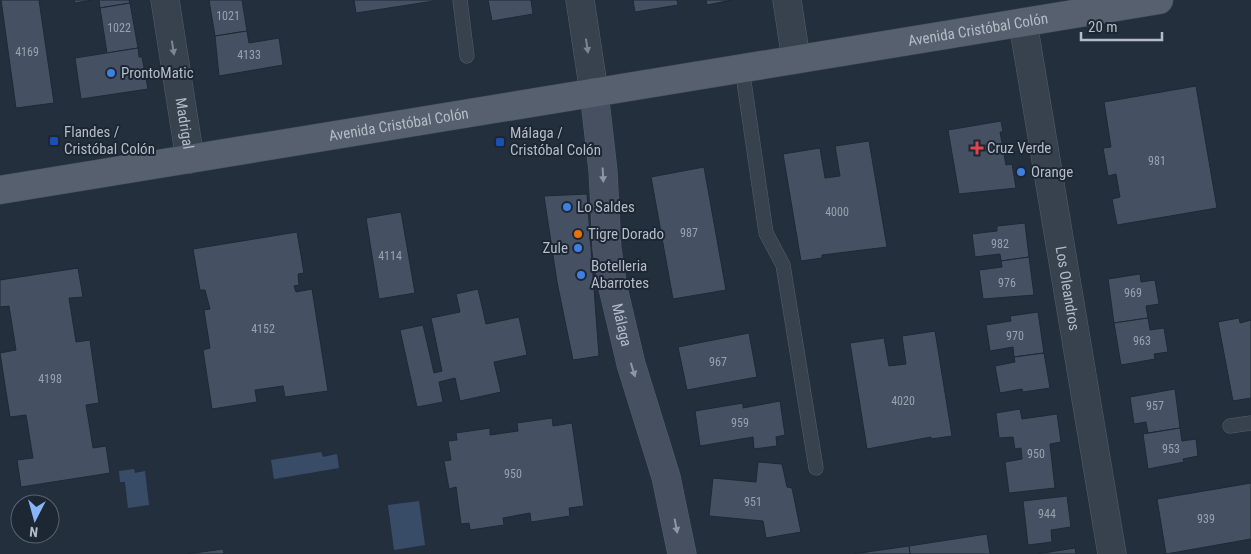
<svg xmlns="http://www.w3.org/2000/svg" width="1251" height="554" viewBox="0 0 1251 554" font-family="'Roboto Condensed',sans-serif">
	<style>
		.water { fill: #394c67 }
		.building { fill: #455162; stroke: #1f2835 }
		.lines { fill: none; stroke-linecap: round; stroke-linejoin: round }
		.lane-casing { stroke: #565f6c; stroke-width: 15 }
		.street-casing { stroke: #565f6c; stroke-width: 29 }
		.secondary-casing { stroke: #565f6c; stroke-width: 29 }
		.primary-casing { stroke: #414a57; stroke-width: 29 }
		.lane { stroke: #38414e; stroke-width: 14 }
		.street { stroke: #38414e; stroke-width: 28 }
		.secondary { stroke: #465061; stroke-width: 28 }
		.primary { stroke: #56606e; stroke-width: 28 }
		.oneway { fill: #7c8592 }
		.oneway2 { fill: #8e96a5 }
		.shop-dot { fill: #3f7fe0; stroke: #1d2633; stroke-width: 2 }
		.transit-dot { fill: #1a4fb4; stroke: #1d2633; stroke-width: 2 }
		.health-dot { fill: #e0444e; stroke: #1d2633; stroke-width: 2 }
		.food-dot { fill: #e8710a; stroke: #1d2633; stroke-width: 2 }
		.labels { text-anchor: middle; stroke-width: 4; stroke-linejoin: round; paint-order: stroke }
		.number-label { font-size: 12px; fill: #98a1af }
		.street-label { font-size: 15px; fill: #b4bcc9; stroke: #1d2633 }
		.poi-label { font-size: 15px; fill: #b4bcc9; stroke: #1d2633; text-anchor: start }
	</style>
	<rect width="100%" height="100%" fill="#242f3e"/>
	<!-- water -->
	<g class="water">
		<path d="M321 452 323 457 337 454 339 468 274 479 271 460Z"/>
		<path d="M134 469 135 473 145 471 149 505 128 508 125 482H120L119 471Z"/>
		<path d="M419 501 425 545 394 550 388 505Z"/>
	</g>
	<!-- building -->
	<g class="building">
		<path d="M1 0H39L54 103 16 108Z"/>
		<path d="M74 0H93L75 3Z"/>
		<path d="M99 0H129L130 3 100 8Z"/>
		<path d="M209 0H242L247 31 215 36Z"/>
		<path d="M354 0H434V1L356 13Z"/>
		<path d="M488 0H531L533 14 492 21Z"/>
		<path d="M633 0H677L678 5 635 12Z"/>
		<path d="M706 0H732L707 5Z"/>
		<path d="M130 3 138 48 107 53 100 8Z"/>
		<path d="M247 31 249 43 279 38 283 65 219 76 215 36Z"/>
		<path d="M138 48 139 57H142L148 89 81 99 75 58Z"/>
		<path d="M1196 86 1217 208 1117 225 1112 199 1120 197 1116 174 1108 176 1103 148 1111 147 1104 102Z"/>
		<path d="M1001 121 1003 132H1000L1006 165 1012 164 1016 188 959 194 948 130Z"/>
		<path d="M869 141 887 247 822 255V258L801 261 783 154 820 148 825 178 840 176 835 146Z"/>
		<path d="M704 167 726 290 673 299 651 177Z"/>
		<path d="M587 194 599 356 573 360 557 282 544 196Z"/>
		<path d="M401 212 415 293 379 299 366 218Z"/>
		<path d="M1025 223 1029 257 1001 261 1000 254 975 257 972 234 997 231V226Z"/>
		<path d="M297 232 304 273 298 274 299 285 294 286 296 292 312 289 328 391 285 397 283 386 255 390 257 402 212 409 203 350 210 348 204 310 210 309 205 290H200L193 249Z"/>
		<path d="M1029 257 1034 295 983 299 979 270 1002 267 1001 261Z"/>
		<path d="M78 268 83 297 69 298 76 342 90 340 99 403 86 405 93 448 106 446 110 473 21 487 17 460 33 458 26 415 10 417 0 353 16 350 9 306 0 307V280Z"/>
		<path d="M1140 274 1141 282 1155 280 1159 304 1146 306 1148 318 1114 323 1108 279Z"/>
		<path d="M478 289 486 324 519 317 527 355 494 362 501 392 460 401 455 378 439 382 443 402 417 407 400 330 423 325 434 373 442 371 431 318 460 312 456 294Z"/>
		<path d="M1038 312 1044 353 1014 357 1013 347 990 351 986 325 1011 321 1010 316Z"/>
		<path d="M1148 318 1150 330 1164 328 1168 352 1154 354 1155 359 1121 365 1114 323Z"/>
		<path d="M1239 318 1240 323 1251 320V398L1233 401 1218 322Z"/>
		<path d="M935 331 952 436 931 439V437L867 449 850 343 884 338 889 366 906 364 902 336Z"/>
		<path d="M749 333 757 377 687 390 678 347Z"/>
		<path d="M1044 353 1050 388 1023 392 1022 389 1000 393 995 366 1015 362 1014 357Z"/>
		<path d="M1175 389 1180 428 1148 433 1146 422 1134 424 1130 397Z"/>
		<path d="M780 401 785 435 776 437 777 446 754 449 753 437 700 446 695 411 743 403V408Z"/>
		<path d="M1020 409 1022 419 1057 414 1061 442 1050 444 1055 488 1009 493 1005 462 1022 459 1021 448 1015 449 1013 437 999 438 996 413Z"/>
		<path d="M552 418 553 426 572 423 584 506 569 508 570 516 531 522 530 513 503 518 504 525 470 530 469 523 461 524 456 487 449 489 444 461 451 460 448 441 457 440 456 433 490 428V435L518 431 517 423Z"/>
		<path d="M1180 428 1182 441 1196 439 1198 456 1183 459 1184 462 1148 469 1143 434Z"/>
		<path d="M758 462 782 464 787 487 792 488 801 532 766 538 763 521 709 516 713 478 756 482Z"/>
		<path d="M1251 483V539L1166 554 1157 499Z"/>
		<path d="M1067 496 1071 527 1051 530 1052 542 1028 545 1023 501Z"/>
		<path d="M987 534 990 554H910L909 546Z"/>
		<path d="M909 546 910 554H853Z"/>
		<path d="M1075 548 1076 554H1037Z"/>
		<path d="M223 549 224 554H187Z"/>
	</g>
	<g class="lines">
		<defs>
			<g id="lane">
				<path d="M460 0 467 56"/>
				<path d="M742 68 766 233 783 265 816 468"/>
				<path d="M1230 426 1251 423"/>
			</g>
			<g id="street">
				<path id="s1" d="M165 0 190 159"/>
				<path d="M580 0 594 92"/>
				<path d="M787 0 796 59"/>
				<path id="s2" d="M1023 23 1112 554"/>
			</g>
			<g id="secondary">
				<path id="s3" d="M594 92 603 171 607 249 613 288 631 364 666 477 682 554"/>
			</g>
			<g id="primary">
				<path id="s4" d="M0 190 1159 0"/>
			</g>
		</defs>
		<!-- lane casing -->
		<use href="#lane" class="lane-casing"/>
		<!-- street casing -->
		<use href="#street" class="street-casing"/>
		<!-- secondary casing -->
		<use href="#secondary" class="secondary-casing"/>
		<!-- primary casing -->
		<use href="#primary" class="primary-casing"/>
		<!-- lane -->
		<use href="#lane" class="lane"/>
		<!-- street -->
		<use href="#street" class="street"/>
		<!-- secondary -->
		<use href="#secondary" class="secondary"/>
		<!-- primary -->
		<use href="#primary" class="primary"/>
	</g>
	<!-- one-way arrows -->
	<defs><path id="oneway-solid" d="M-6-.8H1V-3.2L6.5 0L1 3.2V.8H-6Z" transform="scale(1.25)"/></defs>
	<g class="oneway">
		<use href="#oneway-solid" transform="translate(587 46) rotate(82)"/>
		<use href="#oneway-solid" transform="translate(173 48) rotate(81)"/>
	</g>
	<g class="oneway2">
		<use href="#oneway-solid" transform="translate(603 175) rotate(87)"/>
		<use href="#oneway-solid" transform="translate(633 370) rotate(73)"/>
		<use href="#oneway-solid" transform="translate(676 526) rotate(79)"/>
	</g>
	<!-- markers -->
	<g class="shop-dot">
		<circle cx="111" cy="73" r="5"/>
		<circle cx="1021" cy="172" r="5"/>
		<circle cx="567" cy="207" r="5"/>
		<circle cx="578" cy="248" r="5"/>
		<circle cx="581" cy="275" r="5"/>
	</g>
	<g class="transit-dot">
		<rect x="49" y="136" width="10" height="10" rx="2.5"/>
		<rect x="495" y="137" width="10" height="10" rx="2.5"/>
	</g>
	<path class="health-dot" d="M974.5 140.5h5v5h5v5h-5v5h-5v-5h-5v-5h5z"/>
	<circle class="food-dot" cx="578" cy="234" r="5"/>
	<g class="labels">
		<!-- number labels -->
		<g class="number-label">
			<text x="228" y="20">1021</text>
			<text x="119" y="32">1022</text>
			<text x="27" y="56">4169</text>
			<text x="249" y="59">4133</text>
			<text x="1157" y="165">981</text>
			<text x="837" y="216">4000</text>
			<text x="689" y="237">987</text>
			<text x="1000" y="248">982</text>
			<text x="390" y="260">4114</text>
			<text x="1007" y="287">976</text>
			<text x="1133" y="297">969</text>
			<text x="263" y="333">4152</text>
			<text x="1015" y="340">970</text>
			<text x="1142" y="345">963</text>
			<text x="718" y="366">967</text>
			<text x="50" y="383">4198</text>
			<text x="903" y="405">4020</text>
			<text x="1155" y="410">957</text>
			<text x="740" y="427">959</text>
			<text x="1171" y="453">953</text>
			<text x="1036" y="458">950</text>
			<text x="513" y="478">950</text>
			<text x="753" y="506">951</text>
			<text x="1047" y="518">944</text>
			<text x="1206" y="523">939</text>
		</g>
		<!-- street labels -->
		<g class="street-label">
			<text dy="5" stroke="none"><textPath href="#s4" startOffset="991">Avenida Cristóbal Colón</textPath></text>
			<text dy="5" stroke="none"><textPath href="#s1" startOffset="125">Madrigal</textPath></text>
			<text dy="5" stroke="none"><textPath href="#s4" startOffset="404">Avenida Cristóbal Colón</textPath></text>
			<text dy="5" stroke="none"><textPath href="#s2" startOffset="269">Los Oleandros</textPath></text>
			<text dy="5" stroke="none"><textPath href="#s3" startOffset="235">Málaga</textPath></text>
		</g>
		<!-- poi labels -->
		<g class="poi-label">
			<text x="121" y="78">ProntoMatic</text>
			<text x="64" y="137">Flandes /<tspan x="64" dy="17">Cristóbal Colón</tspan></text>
			<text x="510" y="138">Málaga /<tspan x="510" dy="17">Cristóbal Colón</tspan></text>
			<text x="987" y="153">Cruz Verde</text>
			<text x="1031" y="177">Orange</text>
			<text x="577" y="212">Lo Saldes</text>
			<text x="588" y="239">Tigre Dorado</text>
			<text x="568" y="253" text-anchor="end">Zule</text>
			<text x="591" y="271">Botelleria<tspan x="591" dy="17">Abarrotes</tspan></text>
		</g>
	</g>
	<!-- north arrow -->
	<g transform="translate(35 519) rotate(186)"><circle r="24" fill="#1d2633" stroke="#59626f"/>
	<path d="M0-4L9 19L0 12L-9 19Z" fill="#8ab4f8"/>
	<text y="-8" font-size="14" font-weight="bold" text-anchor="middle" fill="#b4bcc9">N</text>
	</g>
	<!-- scale -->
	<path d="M1081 32v8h81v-8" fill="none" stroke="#b4bcc9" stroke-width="2.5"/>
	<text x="1088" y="32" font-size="15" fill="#b4bcc9" stroke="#1d2633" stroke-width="4" paint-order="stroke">20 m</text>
</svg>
